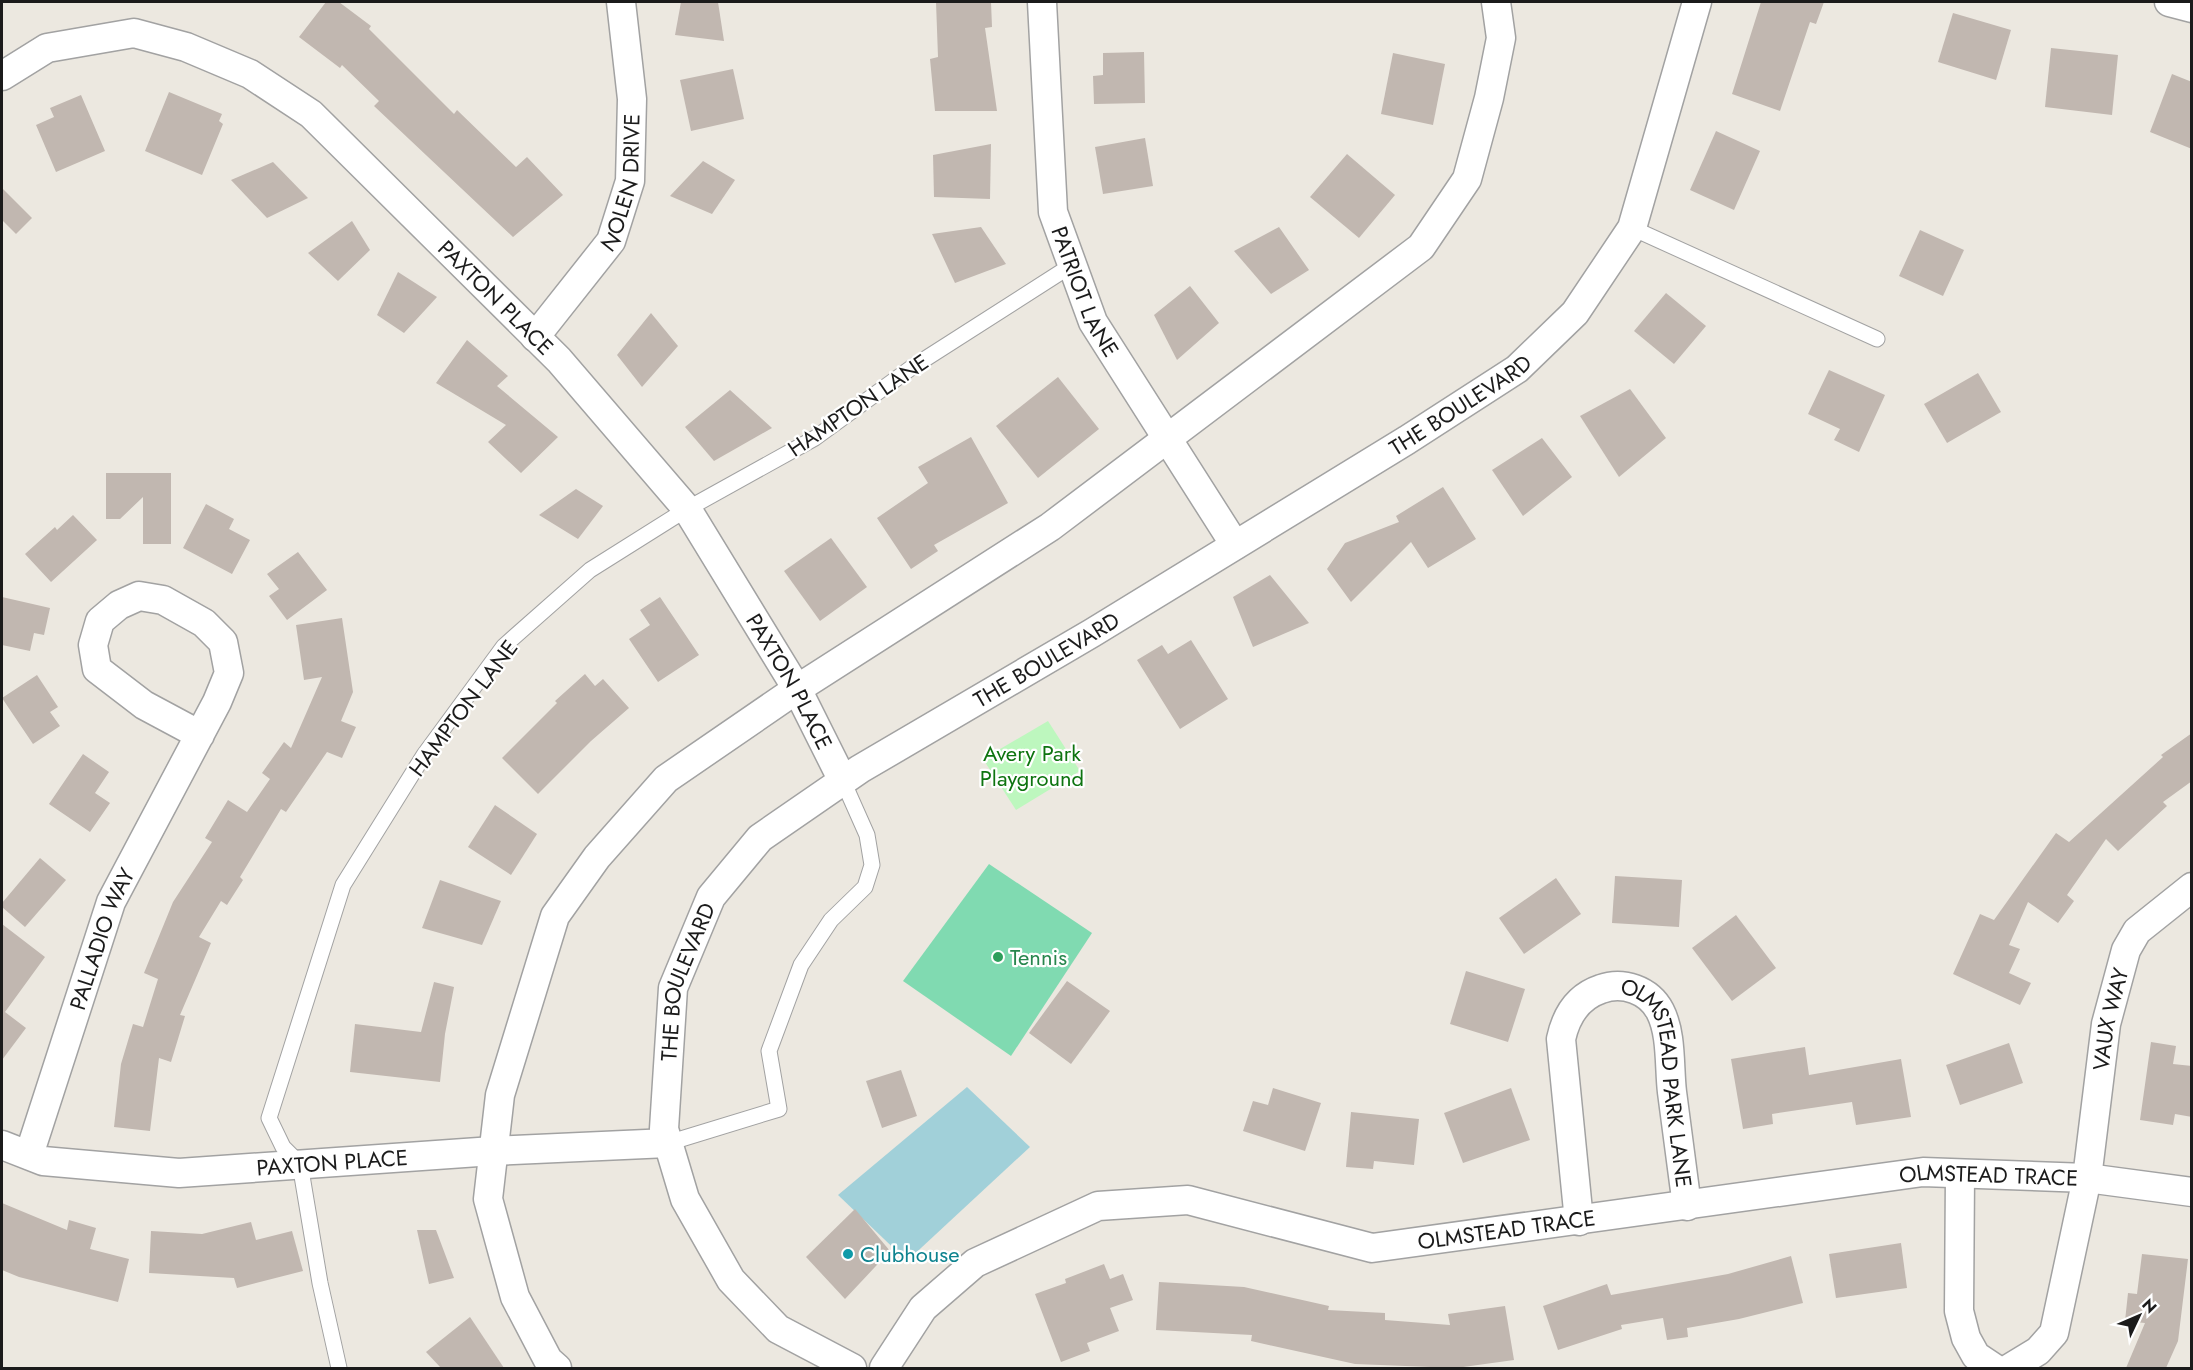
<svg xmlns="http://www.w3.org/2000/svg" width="2193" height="1370" viewBox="0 0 2193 1370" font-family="Jost,sans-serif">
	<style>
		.park { fill: #bdf7be }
		.pitch { fill: #80dab1 }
		.water { fill: #a1d0d9 }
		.building { fill: #c1b7b0 }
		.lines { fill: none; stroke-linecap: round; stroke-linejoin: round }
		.service-casing { stroke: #a2a2a2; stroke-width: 17 }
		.minor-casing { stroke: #a2a2a2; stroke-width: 31 }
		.service { stroke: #fff; stroke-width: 15 }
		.minor { stroke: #fff; stroke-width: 28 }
		.leisure-dot { fill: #2e9e5b; stroke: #fff; stroke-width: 2 }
		.culture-dot { fill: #0f9aa8; stroke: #fff; stroke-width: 2 }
		.labels { text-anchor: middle; stroke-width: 4.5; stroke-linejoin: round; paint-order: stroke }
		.street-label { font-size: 22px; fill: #1b1b1b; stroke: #fff }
		.park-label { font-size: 22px; fill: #0e7410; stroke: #fff }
		.leisure-label { font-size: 22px; fill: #27864d; stroke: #fff; text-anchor: start }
		.culture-label { font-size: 22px; fill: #0d838f; stroke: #fff; text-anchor: start }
	</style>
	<rect width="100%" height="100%" fill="#ece8e0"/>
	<!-- park -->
	<path class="park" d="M1048 721 1080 771 1016 810 983 759Z"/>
	<!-- pitch -->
	<path class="pitch" d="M989 864 1092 933 1011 1056 903 981Z"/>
	<!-- water -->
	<path class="water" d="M967 1087 1030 1147 907 1261 838 1195Z"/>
	<!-- building -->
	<g class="building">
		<path d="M326 2H339L371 26 369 29 454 114 457 110 516 167 527 157 563 195 513 237 374 106 379 101 342 65 340 68 299 37Z"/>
		<path d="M681 2H718L724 41 675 35Z"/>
		<path d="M936 2H991L992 27 985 28 997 111H935L930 59 938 57Z"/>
		<path d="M1761 2H1824L1816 24 1810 22 1780 111 1732 94Z"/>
		<path d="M1953 13 2011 30 1996 80 1938 62Z"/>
		<path d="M2051 48 2118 55 2112 115 2045 107Z"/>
		<path d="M1144 52 1145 103 1094 104 1093 76 1103 75V53Z"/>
		<path d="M1393 53 1445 64 1433 125 1381 114Z"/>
		<path d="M733 69 744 119 691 131 680 80Z"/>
		<path d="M2172 74 2192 82V149L2150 132Z"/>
		<path d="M169 92 222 114 219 121 223 124 202 175 145 151Z"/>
		<path d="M81 95 105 151 56 172 36 125 54 117 50 108Z"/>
		<path d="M1716 131 1760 151 1734 210 1690 190Z"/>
		<path d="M1145 138 1153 186 1103 194 1095 147Z"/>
		<path d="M991 144 990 199 934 197 933 155Z"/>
		<path d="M1347 154 1395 195 1359 238 1310 197Z"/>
		<path d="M703 161 735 180 712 214 670 196Z"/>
		<path d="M273 162 308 198 267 218 231 180Z"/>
		<path d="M2 188 32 218 16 234 2 220Z"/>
		<path d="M352 221 370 250 338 281 308 253Z"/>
		<path d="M981 227 1006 264 955 283 932 234Z"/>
		<path d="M1279 227 1309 270 1271 294 1234 251Z"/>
		<path d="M1920 230 1964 250 1943 296 1899 276Z"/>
		<path d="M398 272 437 297 404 333 377 315Z"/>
		<path d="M1190 286 1219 323 1177 360 1154 315Z"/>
		<path d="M1666 293 1706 326 1674 364 1634 331Z"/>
		<path d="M651 313 678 346 642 387 617 355Z"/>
		<path d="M467 340 508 376 497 386 558 437 521 473 488 442 506 425 436 383Z"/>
		<path d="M1829 370 1885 395 1859 452 1834 440 1840 429 1808 414Z"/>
		<path d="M1978 373 2001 412 1947 443 1924 404Z"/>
		<path d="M1058 377 1099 429 1038 478 996 426Z"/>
		<path d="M1630 389 1666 438 1619 477 1580 416Z"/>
		<path d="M730 390 772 428 714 461 685 427Z"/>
		<path d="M971 437 1008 503 934 545 938 551 911 569 877 518 928 483 918 467Z"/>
		<path d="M1542 438 1572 477 1523 516 1492 470Z"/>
		<path d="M106 473H171V544H143V497L120 519H106Z"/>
		<path d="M1443 487 1476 539 1428 568 1411 542 1351 602 1327 569 1345 543 1399 522 1396 516Z"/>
		<path d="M576 489 603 506 578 539 539 515Z"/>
		<path d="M206 504 234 519 229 529 250 540 232 574 183 548Z"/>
		<path d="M73 515 97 540 51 582 25 554 55 527 57 530Z"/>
		<path d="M831 538 867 587 820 621 784 571Z"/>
		<path d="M298 552 327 590 287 620 269 596 279 589 267 574Z"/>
		<path d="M1270 575 1309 623 1253 647 1233 597Z"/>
		<path d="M2 597 50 608 44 635 34 633 30 651 2 645Z"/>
		<path d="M660 597 699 655 658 682 629 639 650 625 640 610Z"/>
		<path d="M342 618 353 692 341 721 356 727 342 758 327 752 286 812 281 809 240 877 243 880 227 905 221 901 199 937 211 943 180 1015 185 1016 171 1062 159 1058 150 1131 114 1127 121 1064 133 1024 143 1027 158 979 144 973 173 902 212 842 205 838 228 800 247 812 270 779 262 773 284 742 291 748 322 677 304 680 296 625Z"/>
		<path d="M1191 640 1228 699 1180 729 1137 660 1162 645 1168 654Z"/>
		<path d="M585 674 595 686 603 679 629 708 591 741 538 794 502 758 557 703 555 701Z"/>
		<path d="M37 675 58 707 50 712 60 726 33 744 2 698Z"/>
		<path d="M2192 733V781L2163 802 2167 806 2118 851 2106 839 2067 895 2074 901 2058 923 2028 902 2009 945 2020 949 2009 973 2031 983 2020 1005 1953 974 1980 914 1994 920 2056 833 2069 842 2163 757 2161 755Z"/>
		<path d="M83 754 109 772 95 793 110 803 90 832 49 804Z"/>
		<path d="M495 805 537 834 511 875 468 847Z"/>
		<path d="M40 858 66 880 25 927 2 907V903Z"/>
		<path d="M1615 876 1682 880 1679 927 1612 923Z"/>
		<path d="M1556 878 1581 914 1524 954 1499 918Z"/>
		<path d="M440 880 501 901 482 945 422 928Z"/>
		<path d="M1736 915 1776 968 1732 1001 1692 948Z"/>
		<path d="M2 924 45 957 5 1012 26 1028 2 1060Z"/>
		<path d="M1466 971 1525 989 1508 1042 1450 1024Z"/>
		<path d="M1067 981 1110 1011 1071 1064 1029 1033Z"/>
		<path d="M434 982 454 987 445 1034 440 1082 350 1072 355 1024 421 1032Z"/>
		<path d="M2151 1042 2176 1046 2173 1064 2192 1066V1117L2175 1114 2173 1125 2140 1120Z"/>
		<path d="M2009 1043 2023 1083 1960 1105 1946 1065Z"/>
		<path d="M1805 1047 1809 1075 1901 1059 1911 1117 1856 1125 1852 1102 1772 1114 1773 1124 1743 1129 1731 1059Z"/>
		<path d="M901 1070 917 1116 882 1128 866 1081Z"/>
		<path d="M1273 1088 1321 1103 1305 1151 1243 1131 1253 1101 1268 1105Z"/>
		<path d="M1511 1088 1530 1140 1463 1163 1444 1113Z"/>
		<path d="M1351 1112 1419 1119 1414 1165 1374 1161 1373 1169 1346 1167Z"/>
		<path d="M2 1203 67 1230 69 1220 96 1228 90 1249 129 1259 118 1302 19 1277 2 1270Z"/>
		<path d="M855 1209 890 1251 845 1299 806 1257Z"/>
		<path d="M251 1222 256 1240 292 1231 303 1271 237 1288 234 1278 149 1273 151 1231 202 1234Z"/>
		<path d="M417 1230H436L454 1278 429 1284Z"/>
		<path d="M1901 1243 1907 1288 1836 1298 1829 1254Z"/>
		<path d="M2142 1254 2188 1259 2178 1341 2166 1368H2126L2145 1323 2125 1321 2128 1293 2137 1294Z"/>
		<path d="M1791 1256 1803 1303 1739 1319 1687 1328 1688 1337 1667 1340 1663 1318 1621 1325 1622 1329 1558 1350 1543 1306 1607 1284 1611 1295 1728 1274Z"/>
		<path d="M1104 1264 1110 1279 1123 1274 1133 1300 1110 1308 1119 1331 1087 1343 1090 1351 1061 1362 1035 1294 1066 1283 1065 1279Z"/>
		<path d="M1159 1282 1244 1287 1329 1306 1328 1310 1385 1313V1320L1450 1325 1448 1314 1505 1306 1514 1360 1456 1368 1355 1364 1251 1341 1252 1335 1156 1330Z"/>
		<path d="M470 1317 504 1368H441L426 1352Z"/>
	</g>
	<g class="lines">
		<defs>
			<g id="service">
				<path d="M1632 228 1877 339"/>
				<path d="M668 1143 779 1109 769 1051 801 965 831 920 865 887 872 865 867 835 843 781"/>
				<path d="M339 1368 320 1283 300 1164 283 1147 269 1118 343 885 424 755 504 646 590 570 687 509 815 438 911 368 1072 265"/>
			</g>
			<g id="minor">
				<path id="s1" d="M1042 2 1053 212 1093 322 1235 545"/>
				<path d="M2169 2 2192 8"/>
				<path id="s2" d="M2 76 47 48 134 33 186 47 250 74 311 114 559 360 687 509 797 689 843 781"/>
				<path id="s3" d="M535 337 611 241 630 181 632 99 621 2"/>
				<path id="s4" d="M2 1145 43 1161 179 1173 493 1151 668 1143"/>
				<path id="s5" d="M29 1155 111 902 217 702 229 673 223 642 204 623 163 600 139 596 119 605 100 621 93 645 97 669 144 705 200 735"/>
				<path d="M1960 1174 1959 1311 1966 1338 1976 1356 1994 1368"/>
				<path id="s6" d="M1579 1221 1561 1039C1566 1016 1577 997 1601 989 1623 981 1649 990 1660 1011 1672 1034 1669 1067 1672 1092 1677 1130 1682 1168 1687 1206"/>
				<path d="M557 1368 548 1360 515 1297 488 1199 500 1095 555 916 597 857 666 779 797 689 1050 527 1421 247 1467 179 1489 98 1501 38 1496 2"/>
				<path id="s7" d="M852 1368 778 1329 731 1280 685 1199 664 1129 673 988 711 897 760 838 860 769 1092 633 1407 440 1517 369 1575 313 1632 228 1697 2"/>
				<path id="s8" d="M884 1368 923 1308 975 1263 1098 1206 1188 1200 1372 1248 1923 1172 2087 1178 2192 1192"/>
				<path id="s9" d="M2010 1368 2038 1351 2054 1333 2087 1178 2106 1024 2126 950 2137 931 2192 887"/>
			</g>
		</defs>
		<!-- service casing -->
		<use href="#service" class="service-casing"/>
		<!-- minor casing -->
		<use href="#minor" class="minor-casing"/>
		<!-- service -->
		<use href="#service" class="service"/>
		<!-- minor -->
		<use href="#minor" class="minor"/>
	</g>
	<!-- markers -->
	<circle class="leisure-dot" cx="998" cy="957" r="6"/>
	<circle class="culture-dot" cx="848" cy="1254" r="6"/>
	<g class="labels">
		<!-- street labels -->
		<g class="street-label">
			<text dy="8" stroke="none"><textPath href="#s3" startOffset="183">NOLEN DRIVE</textPath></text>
			<text dy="8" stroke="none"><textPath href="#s1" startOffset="296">PATRIOT LANE</textPath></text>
			<text dy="8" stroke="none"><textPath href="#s2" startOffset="598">PAXTON PLACE</textPath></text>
			<text dy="8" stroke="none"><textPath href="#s7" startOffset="1458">THE BOULEVARD</textPath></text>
			<text transform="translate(858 405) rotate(-34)" y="8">HAMPTON LANE</text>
			<text dy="8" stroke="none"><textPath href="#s7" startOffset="972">THE BOULEVARD</textPath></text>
			<text dy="8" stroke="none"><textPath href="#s2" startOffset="1084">PAXTON PLACE</textPath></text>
			<text transform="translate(463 708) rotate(-53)" y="8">HAMPTON LANE</text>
			<text dy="8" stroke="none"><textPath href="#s5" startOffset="228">PALLADIO WAY</textPath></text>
			<text dy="8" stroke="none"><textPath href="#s7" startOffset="468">THE BOULEVARD</textPath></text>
			<text dy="8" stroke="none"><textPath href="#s9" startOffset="376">VAUX WAY</textPath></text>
			<text dy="8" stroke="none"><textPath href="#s6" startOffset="384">OLMSTEAD PARK LANE</textPath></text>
			<text dy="8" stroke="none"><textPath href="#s4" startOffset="334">PAXTON PLACE</textPath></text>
			<text dy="8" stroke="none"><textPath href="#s8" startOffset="1178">OLMSTEAD TRACE</textPath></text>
			<text dy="8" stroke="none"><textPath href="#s8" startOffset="692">OLMSTEAD TRACE</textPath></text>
		</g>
		<!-- park labels -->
		<g class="park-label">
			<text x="1032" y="761">Avery Park<tspan x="1032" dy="25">Playground</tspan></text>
		</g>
		<!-- leisure labels -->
		<g class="leisure-label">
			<text x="1010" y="965">Tennis</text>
		</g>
		<!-- culture labels -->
		<g class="culture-label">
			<text x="860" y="1262">Clubhouse</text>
		</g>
	</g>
	<!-- border -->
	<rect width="2193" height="1370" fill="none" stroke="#1b1b1b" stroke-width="6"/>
	<!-- north arrow -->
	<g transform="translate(2139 1316) rotate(46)" stroke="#ffffff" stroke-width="4.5" paint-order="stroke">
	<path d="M0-4.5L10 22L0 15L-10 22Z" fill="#1b1b1b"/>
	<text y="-9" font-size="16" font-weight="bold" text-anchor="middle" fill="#1b1b1b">N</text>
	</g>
</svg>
